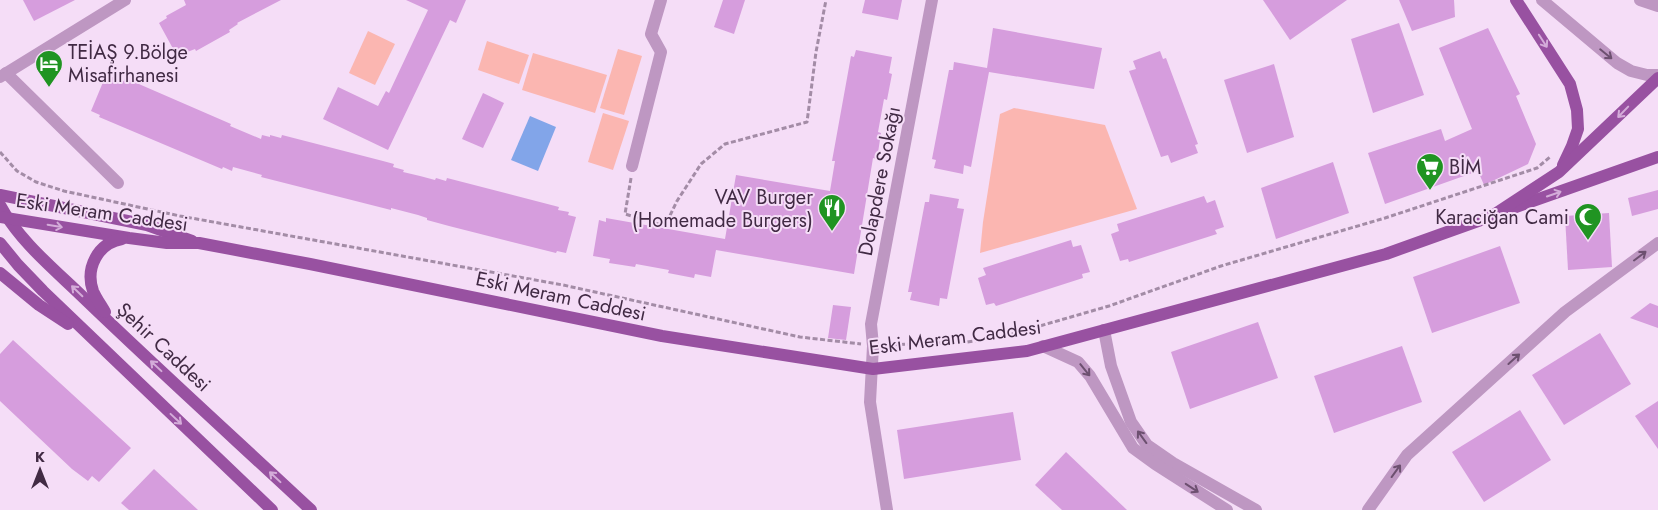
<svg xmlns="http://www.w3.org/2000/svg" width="1658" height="510" viewBox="0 0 1658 510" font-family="Jost,sans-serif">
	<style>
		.green { fill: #fbb6b1 }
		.water { fill: #82a5e9 }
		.building { fill: #d69ddd }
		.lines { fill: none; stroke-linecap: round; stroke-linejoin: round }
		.path { stroke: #a38ca6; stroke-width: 3; stroke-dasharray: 5 2.5; stroke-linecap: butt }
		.minor { stroke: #be97c2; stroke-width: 12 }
		.major { stroke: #9851a1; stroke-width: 12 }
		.oneway { stroke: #d4acd9 }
		.oneway2 { stroke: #6d5070 }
		.labels { text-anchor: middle; stroke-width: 4; stroke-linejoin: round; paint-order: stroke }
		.poi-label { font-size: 20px; fill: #412a44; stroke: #f5ddf7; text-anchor: start }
		.street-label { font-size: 20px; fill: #412a44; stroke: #f5ddf7 }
	</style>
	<rect width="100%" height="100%" fill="#f5ddf7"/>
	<!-- green -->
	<g class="green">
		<path d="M368 31 395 44 375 85 349 73Z"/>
		<path d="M487 41 529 55 519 84 478 70Z"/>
		<path d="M618 49 642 56 624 115 600 108Z"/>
		<path d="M533 53 607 75 595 113 522 90Z"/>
		<path d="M1014 108 1105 125 1137 209 980 253 983 222 1000 114Z"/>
		<path d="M603 113 629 121 613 170 588 162Z"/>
	</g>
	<!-- water -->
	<path class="water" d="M530 116 556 127 538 171 511 160Z"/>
	<!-- building -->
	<g class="building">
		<path d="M23 0H75L34 21Z"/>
		<path d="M184 0H281L237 23 238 24 229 30 230 32 196 51 195 49 177 56 159 23 167 18 166 16 186 5Z"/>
		<path d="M406 0H466L456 23 450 20 388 150 323 119 338 87 378 106 386 91 389 93 428 10Z"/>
		<path d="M723 0H745L734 34 714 27Z"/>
		<path d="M865 0H902L898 20 862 13Z"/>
		<path d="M1263 0H1347L1290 40Z"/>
		<path d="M1399 0H1454L1455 17 1412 31Z"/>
		<path d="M1399 23 1424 95 1373 113 1351 39Z"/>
		<path d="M993 28 1102 48 1094 89 989 72 971 167 964 165 963 174 934 168 936 160 932 159 949 70H953L954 62 987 68Z"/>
		<path d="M1488 28 1520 94 1516 96 1536 144 1528 164 1484 185 1478 171 1385 204 1368 153 1441 129 1445 141 1472 129 1439 48Z"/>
		<path d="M856 50 892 57 889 73 892 74 887 100 884 99 878 132 881 133 877 159 873 158 854 274 716 250 711 277 695 274 694 278 668 273 669 270 636 264 635 267 609 263 610 259 593 256 599 220 606 222V218L725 239 736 175 830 191 835 161H832L851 56 854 57Z"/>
		<path d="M1160 51 1163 59 1166 58 1198 144 1195 145 1198 153 1171 163 1168 155 1161 157 1129 71 1136 69 1133 61Z"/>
		<path d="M1274 64 1294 137 1247 153 1224 80Z"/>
		<path d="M106 75 124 81 125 78 231 124 230 126 261 139 262 135 270 137V135L281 138 282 135 383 161 394 164 393 167 404 170 403 172 420 176 435 180 436 178 446 181 447 178 559 207 558 210 569 212 568 215 576 217 566 253 557 251 556 253 449 226 427 220V218L418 215 391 208V210L261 177 262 175 233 167 232 171 223 167 222 169 99 117 100 115 91 111Z"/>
		<path d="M483 93 504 103 483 148 462 139Z"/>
		<path d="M1333 162 1349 213 1276 239 1261 188Z"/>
		<path d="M1658 190V209L1632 216 1628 198Z"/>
		<path d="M930 194 959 199 957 208 964 209 947 299 940 298 939 306 910 300 912 292H908L925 202H929Z"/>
		<path d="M1204 196 1207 203 1215 200 1224 227 1215 230 1217 234 1129 262 1128 259 1120 261 1111 234 1119 231 1117 224Z"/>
		<path d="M1609 213 1612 267 1568 270 1565 216Z"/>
		<path d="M1071 240 1073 247 1081 245 1090 272 1082 274 1083 278 996 306 994 303 986 305 978 278 986 275 983 268Z"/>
		<path d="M1500 246 1520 303 1432 333 1413 277Z"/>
		<path d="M1650 303 1658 306V328L1630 318Z"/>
		<path d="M833 305 851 307 846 340 828 338Z"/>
		<path d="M1258 322 1278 378 1190 409 1171 352Z"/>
		<path d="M1600 333 1631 384 1564 425 1532 375Z"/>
		<path d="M13 340 131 448 99 482 92 476 88 481 72 469 0 401V354Z"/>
		<path d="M1402 346 1422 402 1334 433 1314 376Z"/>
		<path d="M1658 401V449L1635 416Z"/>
		<path d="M1520 410 1551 460 1484 502 1452 452Z"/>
		<path d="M1013 412 1021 460 904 479 897 430Z"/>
		<path d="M1066 452 1127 510H1062L1035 485Z"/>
		<path d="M154 469 198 510H129L121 503Z"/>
	</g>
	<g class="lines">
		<!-- path -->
		<g class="path">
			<path d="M0 152 17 171 36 182 64 191 180 216 563 285 800 337 861 344"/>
			<path d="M631 178 625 214 665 226 677 201 701 164 725 144 807 122 816 52 826 0"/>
			<path d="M885 345 967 342 1005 336 1109 306 1221 266 1385 218 1537 168 1550 157"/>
		</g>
		<!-- minor -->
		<g class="minor">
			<path d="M1542 0 1617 63 1631 71 1647 75H1658"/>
			<path d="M1640 0 1658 6"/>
			<path d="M6 73 118 183"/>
			<path d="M0 77 125 0"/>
			<path d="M632 166 661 52 651 34 661 0"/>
			<path d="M1104 330 1111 366 1131 422 1147 445 1173 463 1256 510"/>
			<path d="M1043 346 1078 362 1090 376 1133 448 1155 464 1227 510"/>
			<path d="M887 510 870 402 873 346 871 324 932 0"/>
			<path d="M1368 510 1407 455 1565 312 1658 243"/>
		</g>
		<!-- major -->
		<g class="major">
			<path d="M1516 0 1570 84 1577 110 1578 129 1572 146 1563 165"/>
			<path d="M0 195 147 225 192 241"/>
			<path d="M0 205C20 243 59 273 89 303 162 373 237 441 311 510"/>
			<path d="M1513 208 1658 157"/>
			<path d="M0 217 129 238 167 243H199L310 264 662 336 873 369 1027 351 1386 254 1492 216 1559 172 1658 78"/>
			<path d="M0 243 18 265 43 291 272 510"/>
			<path d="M0 273 39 305 68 324"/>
			<path d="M105 312C101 305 96 298 93 291 85 268 98 243 122 239"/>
		</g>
	</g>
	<!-- one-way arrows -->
	<defs><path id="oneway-shaft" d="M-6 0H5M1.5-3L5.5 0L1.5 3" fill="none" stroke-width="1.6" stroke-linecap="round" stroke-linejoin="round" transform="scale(1.25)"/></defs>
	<g class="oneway">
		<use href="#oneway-shaft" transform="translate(1543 41) rotate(57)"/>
		<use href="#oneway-shaft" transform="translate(1623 112) rotate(134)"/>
		<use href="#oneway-shaft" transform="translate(1554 194) rotate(-19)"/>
		<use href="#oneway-shaft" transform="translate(55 226) rotate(10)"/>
		<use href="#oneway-shaft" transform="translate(77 291) rotate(-136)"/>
		<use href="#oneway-shaft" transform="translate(156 366) rotate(-137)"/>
		<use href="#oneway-shaft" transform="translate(176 419) rotate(43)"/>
		<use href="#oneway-shaft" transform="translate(275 477) rotate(-137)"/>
	</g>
	<g class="oneway2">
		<use href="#oneway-shaft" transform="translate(1606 54) rotate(39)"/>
		<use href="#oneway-shaft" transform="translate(1640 256) rotate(-37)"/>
		<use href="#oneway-shaft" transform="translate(1514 359) rotate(-42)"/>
		<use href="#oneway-shaft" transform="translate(1085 370) rotate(51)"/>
		<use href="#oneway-shaft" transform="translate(1142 437) rotate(-126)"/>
		<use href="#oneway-shaft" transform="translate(1396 471) rotate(-54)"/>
		<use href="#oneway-shaft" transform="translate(1192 488) rotate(33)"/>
	</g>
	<!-- icons -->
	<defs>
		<symbol id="hotel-pin" viewBox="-11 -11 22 30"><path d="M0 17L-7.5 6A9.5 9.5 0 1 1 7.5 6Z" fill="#209422" stroke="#f5ddf7"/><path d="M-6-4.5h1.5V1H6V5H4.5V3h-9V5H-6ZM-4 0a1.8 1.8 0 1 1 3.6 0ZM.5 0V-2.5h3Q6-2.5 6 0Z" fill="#fff"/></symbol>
		<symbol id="supermarket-pin" viewBox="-11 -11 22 30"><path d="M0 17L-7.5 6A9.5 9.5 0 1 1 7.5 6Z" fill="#209422" stroke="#f5ddf7"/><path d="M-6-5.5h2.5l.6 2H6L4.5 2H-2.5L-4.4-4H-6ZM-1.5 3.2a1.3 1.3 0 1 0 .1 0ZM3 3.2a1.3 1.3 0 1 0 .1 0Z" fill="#fff"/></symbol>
		<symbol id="restaurant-pin" viewBox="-11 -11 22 30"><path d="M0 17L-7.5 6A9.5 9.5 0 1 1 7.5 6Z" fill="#209422" stroke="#f5ddf7"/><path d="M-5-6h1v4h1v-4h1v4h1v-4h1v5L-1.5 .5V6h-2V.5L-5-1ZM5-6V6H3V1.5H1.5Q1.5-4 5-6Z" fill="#fff"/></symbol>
		<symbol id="mosque-pin" viewBox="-11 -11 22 30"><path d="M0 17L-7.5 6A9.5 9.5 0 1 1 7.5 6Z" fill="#209422" stroke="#f5ddf7"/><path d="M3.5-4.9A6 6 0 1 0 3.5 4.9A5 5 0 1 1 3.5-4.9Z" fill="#fff"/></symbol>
	</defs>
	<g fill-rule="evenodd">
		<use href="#hotel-pin" x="33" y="48" width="32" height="43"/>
		<use href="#supermarket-pin" x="1414" y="151" width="32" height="43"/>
		<use href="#restaurant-pin" x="816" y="192" width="32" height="43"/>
		<use href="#mosque-pin" x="1572" y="201" width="32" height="43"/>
	</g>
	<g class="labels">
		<!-- poi labels -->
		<g class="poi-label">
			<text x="68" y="59">TEİAŞ 9.Bölge<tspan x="68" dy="23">Misafirhanesi</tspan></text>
			<text x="1449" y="174">BİM</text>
			<text x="813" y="204" text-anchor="end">VAV Burger<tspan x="813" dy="23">(Homemade Burgers)</tspan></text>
			<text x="1569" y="224" text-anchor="end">Karaciğan Cami</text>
		</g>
		<!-- street labels -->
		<g class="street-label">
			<text transform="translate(879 181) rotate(-79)" y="7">Dolapdere Sokağı</text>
			<text transform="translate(102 212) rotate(8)" y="7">Eski Meram Caddesi</text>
			<text transform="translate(561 296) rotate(12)" y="7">Eski Meram Caddesi</text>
			<text transform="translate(955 337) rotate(-7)" y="7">Eski Meram Caddesi</text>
			<text transform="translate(164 347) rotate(43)" y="7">Şehir Caddesi</text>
		</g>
	</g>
	<!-- north arrow -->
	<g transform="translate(40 470)" stroke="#f5ddf7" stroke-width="4" paint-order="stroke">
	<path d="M0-4L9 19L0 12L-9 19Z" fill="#412a44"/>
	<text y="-8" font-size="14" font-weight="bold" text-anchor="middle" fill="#412a44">K</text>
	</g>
</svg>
